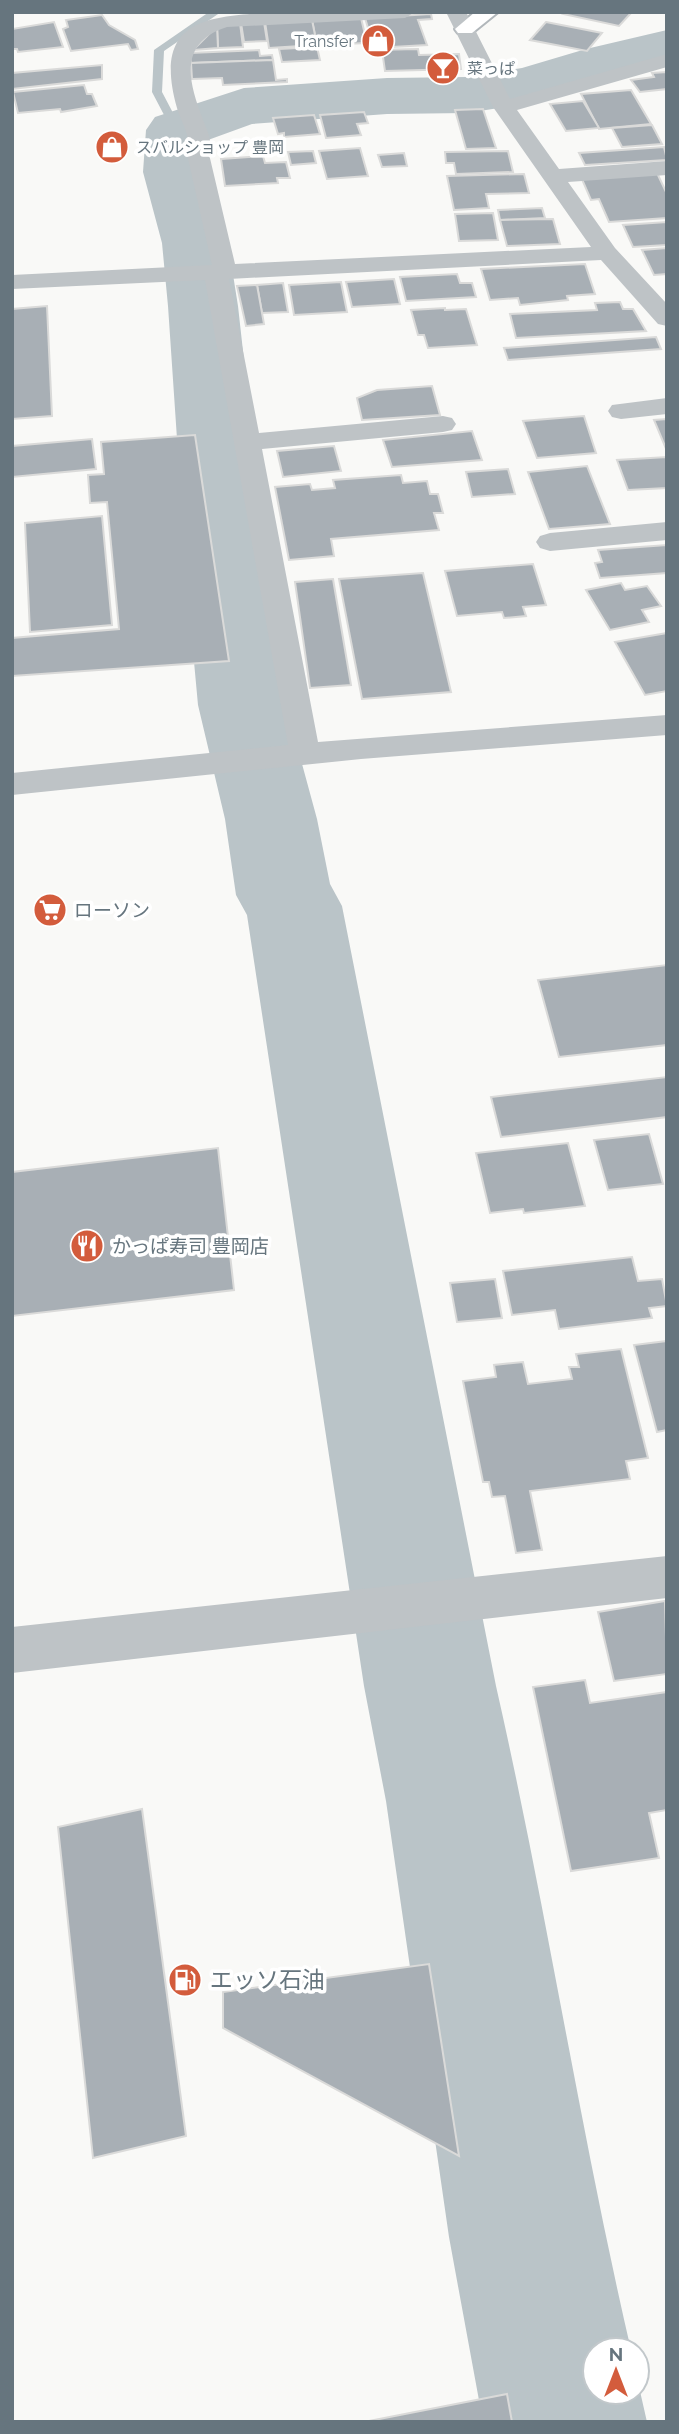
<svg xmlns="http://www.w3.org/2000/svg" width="679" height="2434" viewBox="0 0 679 2434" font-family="Raleway,'Noto Sans JP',sans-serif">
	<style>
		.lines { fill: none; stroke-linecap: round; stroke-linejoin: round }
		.stream { fill: #bac4c8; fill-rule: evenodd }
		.river { fill: #bac4c8; fill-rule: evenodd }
		.building { fill: #a8afb5; stroke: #dadad9; stroke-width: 2 }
		.secondary-casing { stroke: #b1b7bb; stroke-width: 4 }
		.street { fill: #bec3c6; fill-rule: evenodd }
		.secondary { fill: #fff; fill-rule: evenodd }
		.labels { text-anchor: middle; stroke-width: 7; stroke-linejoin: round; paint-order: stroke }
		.far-poi-label { font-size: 16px; fill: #66757e; stroke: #fff; text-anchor: start }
		.poi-label { font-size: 19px; fill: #66757e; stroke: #fff; text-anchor: start }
		.near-poi-label { font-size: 23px; fill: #66757e; stroke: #fff; text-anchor: start }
	</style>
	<rect width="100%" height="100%" fill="#f9f9f7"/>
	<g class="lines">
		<!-- stream -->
		<path class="stream" d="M209 12H221L164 51 162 92 182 130 173 132 152 92 154 50Z"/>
		<!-- river -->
		<path class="river" d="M667 30V64L530 103 467 113 387 114 252 124 208 140 207 172 228 243 238 306 269 586 286 705 317 819 330 884 342 906 496 1686C546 1906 580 2130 631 2350H595V2392H637V2378L647 2422H483L449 2237 386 1801 364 1686 247 915 236 895 225 819 198 705 187 586 168 306 162 243 143 172 146 130 155 117 244 88 387 78 467 77 522 68 586 49Z"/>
	</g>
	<!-- building -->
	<g class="building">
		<path d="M565 12H632L619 26 563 14Z"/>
		<path d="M431 14 432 19 418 20 427 45 374 48 365 18Z"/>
		<path d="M102 15 109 25 135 40 138 49 131 50 128 44 71 51 63 29 68 27 66 20Z"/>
		<path d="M361 18 367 43 317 45 312 20Z"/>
		<path d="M312 20 317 45 269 48 265 22Z"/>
		<path d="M54 22 63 47 18 52 17 49H12V29Z"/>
		<path d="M264 22 267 41 244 42 241 23Z"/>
		<path d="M546 22 602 33 587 51 530 40Z"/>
		<path d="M240 23 243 47 218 48 217 26Z"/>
		<path d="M217 26 218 48 193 50Z"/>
		<path d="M317 47 320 60 282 62 279 49Z"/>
		<path d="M418 49 419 55 459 54 461 69 385 71 383 57H376L375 50Z"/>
		<path d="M259 50 260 56 272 55 273 60 191 63 189 53Z"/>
		<path d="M273 60 276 80 287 79V82L223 85 222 78 192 79 191 63Z"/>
		<path d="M102 65V79L12 89V73Z"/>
		<path d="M667 72V89L640 92 631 80 654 77 652 73Z"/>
		<path d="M84 85 87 94H92L97 106 61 112 60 109 18 113 13 92Z"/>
		<path d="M631 90 651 124 599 129 581 94Z"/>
		<path d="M583 101 599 128 566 131 550 104Z"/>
		<path d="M483 109 496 148 466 149 455 110Z"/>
		<path d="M364 112 368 123 357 124 361 135 326 138 320 115Z"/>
		<path d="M314 115 320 134 284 137V133L278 134 273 118Z"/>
		<path d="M652 125 662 144 622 147 612 128Z"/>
		<path d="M664 147 667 160 585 165 579 153Z"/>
		<path d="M360 148 368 176 327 179 319 151Z"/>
		<path d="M313 151 316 163 291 165 288 152Z"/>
		<path d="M508 151 513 172 456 174 454 163H446L445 152Z"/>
		<path d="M404 153 407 166 382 167 378 155Z"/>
		<path d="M263 156 265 163 286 162 290 178H277L278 183 225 186 221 159Z"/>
		<path d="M657 173 667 194V218L609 222 599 199 591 200 581 177Z"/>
		<path d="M524 174 529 193 486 194 489 208 454 210 447 176Z"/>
		<path d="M542 208 545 218 500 220 498 210Z"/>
		<path d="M493 213 498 240 459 241 455 214Z"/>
		<path d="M553 219 560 244 507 246 500 220Z"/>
		<path d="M667 222V245L633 247 623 225Z"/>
		<path d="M667 248V274L654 275 642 250Z"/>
		<path d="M585 264 595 294 567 296 568 300 520 305 518 298 490 300 481 269Z"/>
		<path d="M457 274 460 283H472L476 297 406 301 400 277Z"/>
		<path d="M394 279 400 304 352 307 346 282Z"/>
		<path d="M341 282 347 312 294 315 289 285Z"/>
		<path d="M283 283 288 312 262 313 257 285Z"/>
		<path d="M257 285 264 324 246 326 237 286Z"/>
		<path d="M620 302 623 309H633L646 331 516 338 510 314 597 310 595 303Z"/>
		<path d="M47 306 52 416 12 419V309Z"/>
		<path d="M445 308V310L466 309 477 345 428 348 424 335H418L411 310Z"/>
		<path d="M656 337 661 349 508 360 504 348Z"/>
		<path d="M432 386 440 415 362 420 357 398 377 390Z"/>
		<path d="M584 416 596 453 537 458 523 421Z"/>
		<path d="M667 419V451L654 420Z"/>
		<path d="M472 431 482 460 392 467 383 440Z"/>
		<path d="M195 435 229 661 12 676V638L119 629 107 502 90 503 88 475 104 474 101 442Z"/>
		<path d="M92 439 96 469 12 477V446Z"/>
		<path d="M334 446 341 471 283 477 277 451Z"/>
		<path d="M667 457V488L628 490 617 460Z"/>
		<path d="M587 466 610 524 549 529 528 472Z"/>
		<path d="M508 469 515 494 472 497 466 472Z"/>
		<path d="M401 475 403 483 427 481 430 494H438L443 513H434L439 530 331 539 334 556 289 560 275 487 310 484 312 490 335 488 333 480Z"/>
		<path d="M102 516 112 625 30 632 25 523Z"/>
		<path d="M667 545V573L600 578 595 563 602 562 598 550Z"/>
		<path d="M533 564 546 605 523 607 526 616 504 618 502 612 457 616 445 571Z"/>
		<path d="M423 573 451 692 362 699 339 579Z"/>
		<path d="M333 579 351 685 310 688 295 582Z"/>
		<path d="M621 583 625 590 647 586 661 606 642 610 649 622 610 630 586 590Z"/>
		<path d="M667 633V691L645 695 615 642Z"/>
		<path d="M667 965V1045L559 1057 538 980Z"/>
		<path d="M667 1077V1117L501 1137 491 1097Z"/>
		<path d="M649 1134 663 1184 608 1190 594 1140Z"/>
		<path d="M568 1143 585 1206 524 1213 523 1209 490 1213 476 1153Z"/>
		<path d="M218 1148 234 1290 12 1316V1172Z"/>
		<path d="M632 1257 638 1281 662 1279 667 1306 649 1308 652 1318 559 1329 555 1310 512 1315 503 1271Z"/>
		<path d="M495 1279 502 1318 457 1322 450 1283Z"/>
		<path d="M667 1341V1430L657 1432 634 1345Z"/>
		<path d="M621 1349 648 1458 626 1461 630 1479 530 1491 542 1550 516 1553 505 1496 492 1497 489 1482H483L463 1381 496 1377 494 1365 523 1362 528 1384 572 1379 569 1367H579L576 1354Z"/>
		<path d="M665 1601 667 1674 614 1681 598 1612Z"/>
		<path d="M585 1680 590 1703 667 1692V1810L649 1813 659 1858 571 1871 533 1687Z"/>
		<path d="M142 1809 186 2136 93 2158 58 1827Z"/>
		<path d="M429 1964 459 2156 223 2028V1992Z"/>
		<path d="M507 2394 512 2422H364Z"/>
	</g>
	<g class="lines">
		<defs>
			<path id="secondary" d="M475 12H498L472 33H458L455 29Z"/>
		</defs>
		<!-- secondary casing -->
		<use href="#secondary" class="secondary-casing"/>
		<!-- street -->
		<g class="street">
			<path d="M281 12H415L405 18 227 27C180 42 187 78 202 117 207 132 213 138 209 154L235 264 591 247 493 107 446 12H466L510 99 667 54V67L517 110 559 169 667 161V175L568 182 615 248 667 304V326L658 324 601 260 229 279 259 433 443 416 452 418 456 424 452 430 443 432 262 449 318 742 667 715V735L361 759 12 795V773L288 745 205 280 12 289V275L212 265 187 154C192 136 182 125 177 108 151 16 211 16 281 12Z"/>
			<path d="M667 398V414L621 419 612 417 608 411 612 405Z"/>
			<path d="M667 522V540L550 551 540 548 536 542 540 536 550 533Z"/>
			<path d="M667 1556V1598L12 1673V1627Z"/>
		</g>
		<!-- secondary -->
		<use href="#secondary" class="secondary"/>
	</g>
	<!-- icons -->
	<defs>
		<symbol id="shop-disc" viewBox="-11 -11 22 22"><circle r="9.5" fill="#d35c3c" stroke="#fff"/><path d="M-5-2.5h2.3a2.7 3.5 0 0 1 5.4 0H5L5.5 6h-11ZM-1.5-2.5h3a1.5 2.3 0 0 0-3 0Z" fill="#fff"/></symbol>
		<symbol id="bar-disc" viewBox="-11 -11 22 22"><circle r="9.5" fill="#d35c3c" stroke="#fff"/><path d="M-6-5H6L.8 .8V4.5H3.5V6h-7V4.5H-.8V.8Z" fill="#fff"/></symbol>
		<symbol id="supermarket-disc" viewBox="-11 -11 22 22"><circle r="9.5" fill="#d35c3c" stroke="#fff"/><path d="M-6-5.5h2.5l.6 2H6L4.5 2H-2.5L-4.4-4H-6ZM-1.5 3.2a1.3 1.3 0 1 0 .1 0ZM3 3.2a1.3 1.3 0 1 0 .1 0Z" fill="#fff"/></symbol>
		<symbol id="restaurant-disc" viewBox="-11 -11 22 22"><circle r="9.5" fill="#d35c3c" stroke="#fff"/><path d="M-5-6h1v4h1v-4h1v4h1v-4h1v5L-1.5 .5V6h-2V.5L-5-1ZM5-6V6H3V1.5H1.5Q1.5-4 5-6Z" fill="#fff"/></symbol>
		<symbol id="fuel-disc" viewBox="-11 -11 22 22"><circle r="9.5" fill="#d35c3c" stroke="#fff"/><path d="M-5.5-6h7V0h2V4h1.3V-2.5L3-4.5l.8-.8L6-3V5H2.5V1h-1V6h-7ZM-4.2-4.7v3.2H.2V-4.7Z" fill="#fff"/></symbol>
	</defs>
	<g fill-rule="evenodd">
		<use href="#shop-disc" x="359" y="22" width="38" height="38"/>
		<use href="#bar-disc" x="424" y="49" width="38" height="38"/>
		<use href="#shop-disc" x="93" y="128" width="38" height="38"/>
		<use href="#supermarket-disc" x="31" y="891" width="38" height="38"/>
		<use href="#restaurant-disc" x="68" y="1227" width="38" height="38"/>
		<use href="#fuel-disc" x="166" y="1961" width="38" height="38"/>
	</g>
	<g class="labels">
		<!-- far-poi labels -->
		<g class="far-poi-label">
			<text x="354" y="47" text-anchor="end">Transfer</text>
			<text x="467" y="74">菜っぱ</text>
			<text x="136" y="153">スバルショップ 豊岡</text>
		</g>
		<!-- poi labels -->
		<g class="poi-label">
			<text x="74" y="917">ローソン</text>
			<text x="112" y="1253">かっぱ寿司 豊岡店</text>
		</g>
		<!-- near-poi labels -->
		<g class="near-poi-label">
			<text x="210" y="1988">エッソ石油</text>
		</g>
	</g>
	<!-- border -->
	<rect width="679" height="2434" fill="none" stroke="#66757e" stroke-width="28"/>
	<!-- north arrow -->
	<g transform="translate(616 2371)"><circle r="33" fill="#ffffff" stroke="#c2c8cb" stroke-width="2"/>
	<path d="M0-5L12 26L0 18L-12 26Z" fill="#d35c3c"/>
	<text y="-10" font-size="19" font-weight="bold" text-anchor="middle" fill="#66757e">N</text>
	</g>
</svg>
